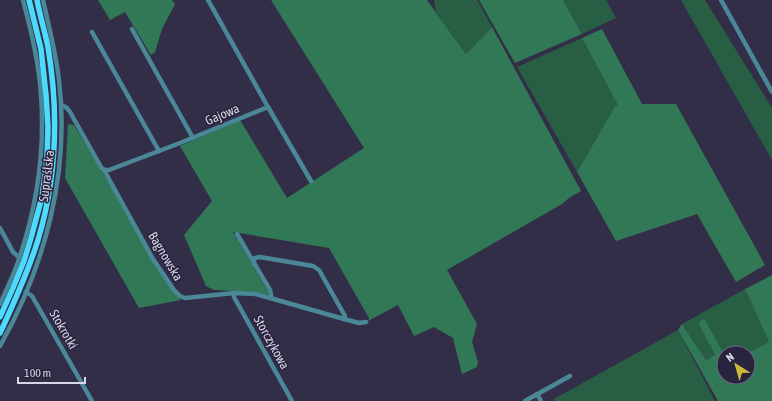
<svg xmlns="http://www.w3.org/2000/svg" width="772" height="401" viewBox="0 0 772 401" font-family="'Asap Condensed',sans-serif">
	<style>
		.green { fill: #285e44 }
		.forest { fill: #317856 }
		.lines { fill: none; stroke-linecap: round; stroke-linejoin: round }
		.minor { stroke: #4a8797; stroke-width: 4.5 }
		.major { stroke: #4ddbfd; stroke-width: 5.5 }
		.labels { text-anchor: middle; stroke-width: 3; stroke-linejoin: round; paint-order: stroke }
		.street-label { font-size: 13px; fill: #d8d6e7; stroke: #29243e }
	</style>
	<rect width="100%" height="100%" fill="#332e48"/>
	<!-- green -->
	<g class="green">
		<path d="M434 0H477L492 27 466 54 436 12Z"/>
		<path d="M563 0H606L616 18 582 34Z"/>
		<path d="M681 0H705L772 108V160Z"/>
		<path d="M582 38 619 105 615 106 577 172 517 67Z"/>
		<path d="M745 289 769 342 747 353H724V354L703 318 698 323 715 355 706 360 682 324Z"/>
		<path d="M678 330 715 401H555L554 399Z"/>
	</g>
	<!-- forest -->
	<g class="forest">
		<path d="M98 0H172L175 4 162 29 155 52 151 55 125 12 110 20Z"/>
		<path d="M271 0H427L466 54 492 27 581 191 569 198 562 204 447 270 477 324 472 342 478 362 477 367 462 374 453 338 434 327 414 336 398 305 368 321 369 318 329 248 233 232 270 295 256 292 214 290 206 286 184 235 212 201 180 146 240 120 287 198 364 148Z"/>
		<path d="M479 0H563L582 34 515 63Z"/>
		<path d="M602 29 642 104H676L765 265 736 282 697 214 616 241 577 172 615 106 618 105 582 38Z"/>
		<path d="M68 124 74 125 175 293 181 300 139 308 65 178Z"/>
		<path d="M772 275V401H718L678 330 682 324 706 360 715 355 698 323 704 318 724 354V377H748L747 353 769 342 745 289Z"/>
	</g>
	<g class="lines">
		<!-- minor -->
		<g class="minor">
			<path d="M208 0 268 107"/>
			<path d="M721 0 772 92"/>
			<path d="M132 29 193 138"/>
			<path d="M92 32 159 151"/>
			<path d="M61 105 67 108 70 112 101 167 104 170 153 259 174 290 180 296 185 298 234 293 256 294 344 319 359 323 366 322"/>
			<path d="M104 170H109L180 143 268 107 311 181"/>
			<path d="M0 228 13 252 20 258"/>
			<path d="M237 234 270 290 271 294V297"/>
			<path d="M254 264V260L255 258 260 257 313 266 319 270 345 316 344 319"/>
			<path d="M26 292 32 296 92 401"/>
			<path d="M234 293V297L292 401"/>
			<path d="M0 304C7 288 15 273 20 256 37 205 45 150 41 95 39 63 31 31 23 0"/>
			<path d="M0 346C45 266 70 173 59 80 56 53 49 27 43 0"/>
			<path d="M537 394 541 401"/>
			<path d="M525 401 570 376"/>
		</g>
		<!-- major -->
		<g class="major">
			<path d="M0 317 13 288 24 261 31 238 42 197 47 158 48 127 46 95 41 49 29 0"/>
			<path d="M0 333C14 303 28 272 38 240 57 177 59 113 48 47 45 32 40 16 37 0"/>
		</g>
	</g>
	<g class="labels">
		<!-- street labels -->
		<g class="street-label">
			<text transform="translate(222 114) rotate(-23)" y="5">Gajowa</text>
			<text transform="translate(46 176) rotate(-83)" y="5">Supraślska</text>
			<text transform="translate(166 256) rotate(59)" y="5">Bagnowska</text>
			<text transform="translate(64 329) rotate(60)" y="5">Stokrotki</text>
			<text transform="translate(272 342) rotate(61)" y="5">Storczykowa</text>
		</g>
	</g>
	<!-- north arrow -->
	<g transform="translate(736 365) rotate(323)"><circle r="19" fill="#29243e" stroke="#6f6b82"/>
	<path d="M0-3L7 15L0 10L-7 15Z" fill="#cfb837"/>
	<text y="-6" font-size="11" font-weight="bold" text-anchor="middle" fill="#d8d6e7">N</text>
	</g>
	<!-- scale -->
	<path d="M18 377v6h67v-6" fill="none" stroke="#d8d6e7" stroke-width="2"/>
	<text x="24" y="377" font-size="12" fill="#d8d6e7" stroke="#29243e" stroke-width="3" paint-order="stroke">100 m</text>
</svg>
